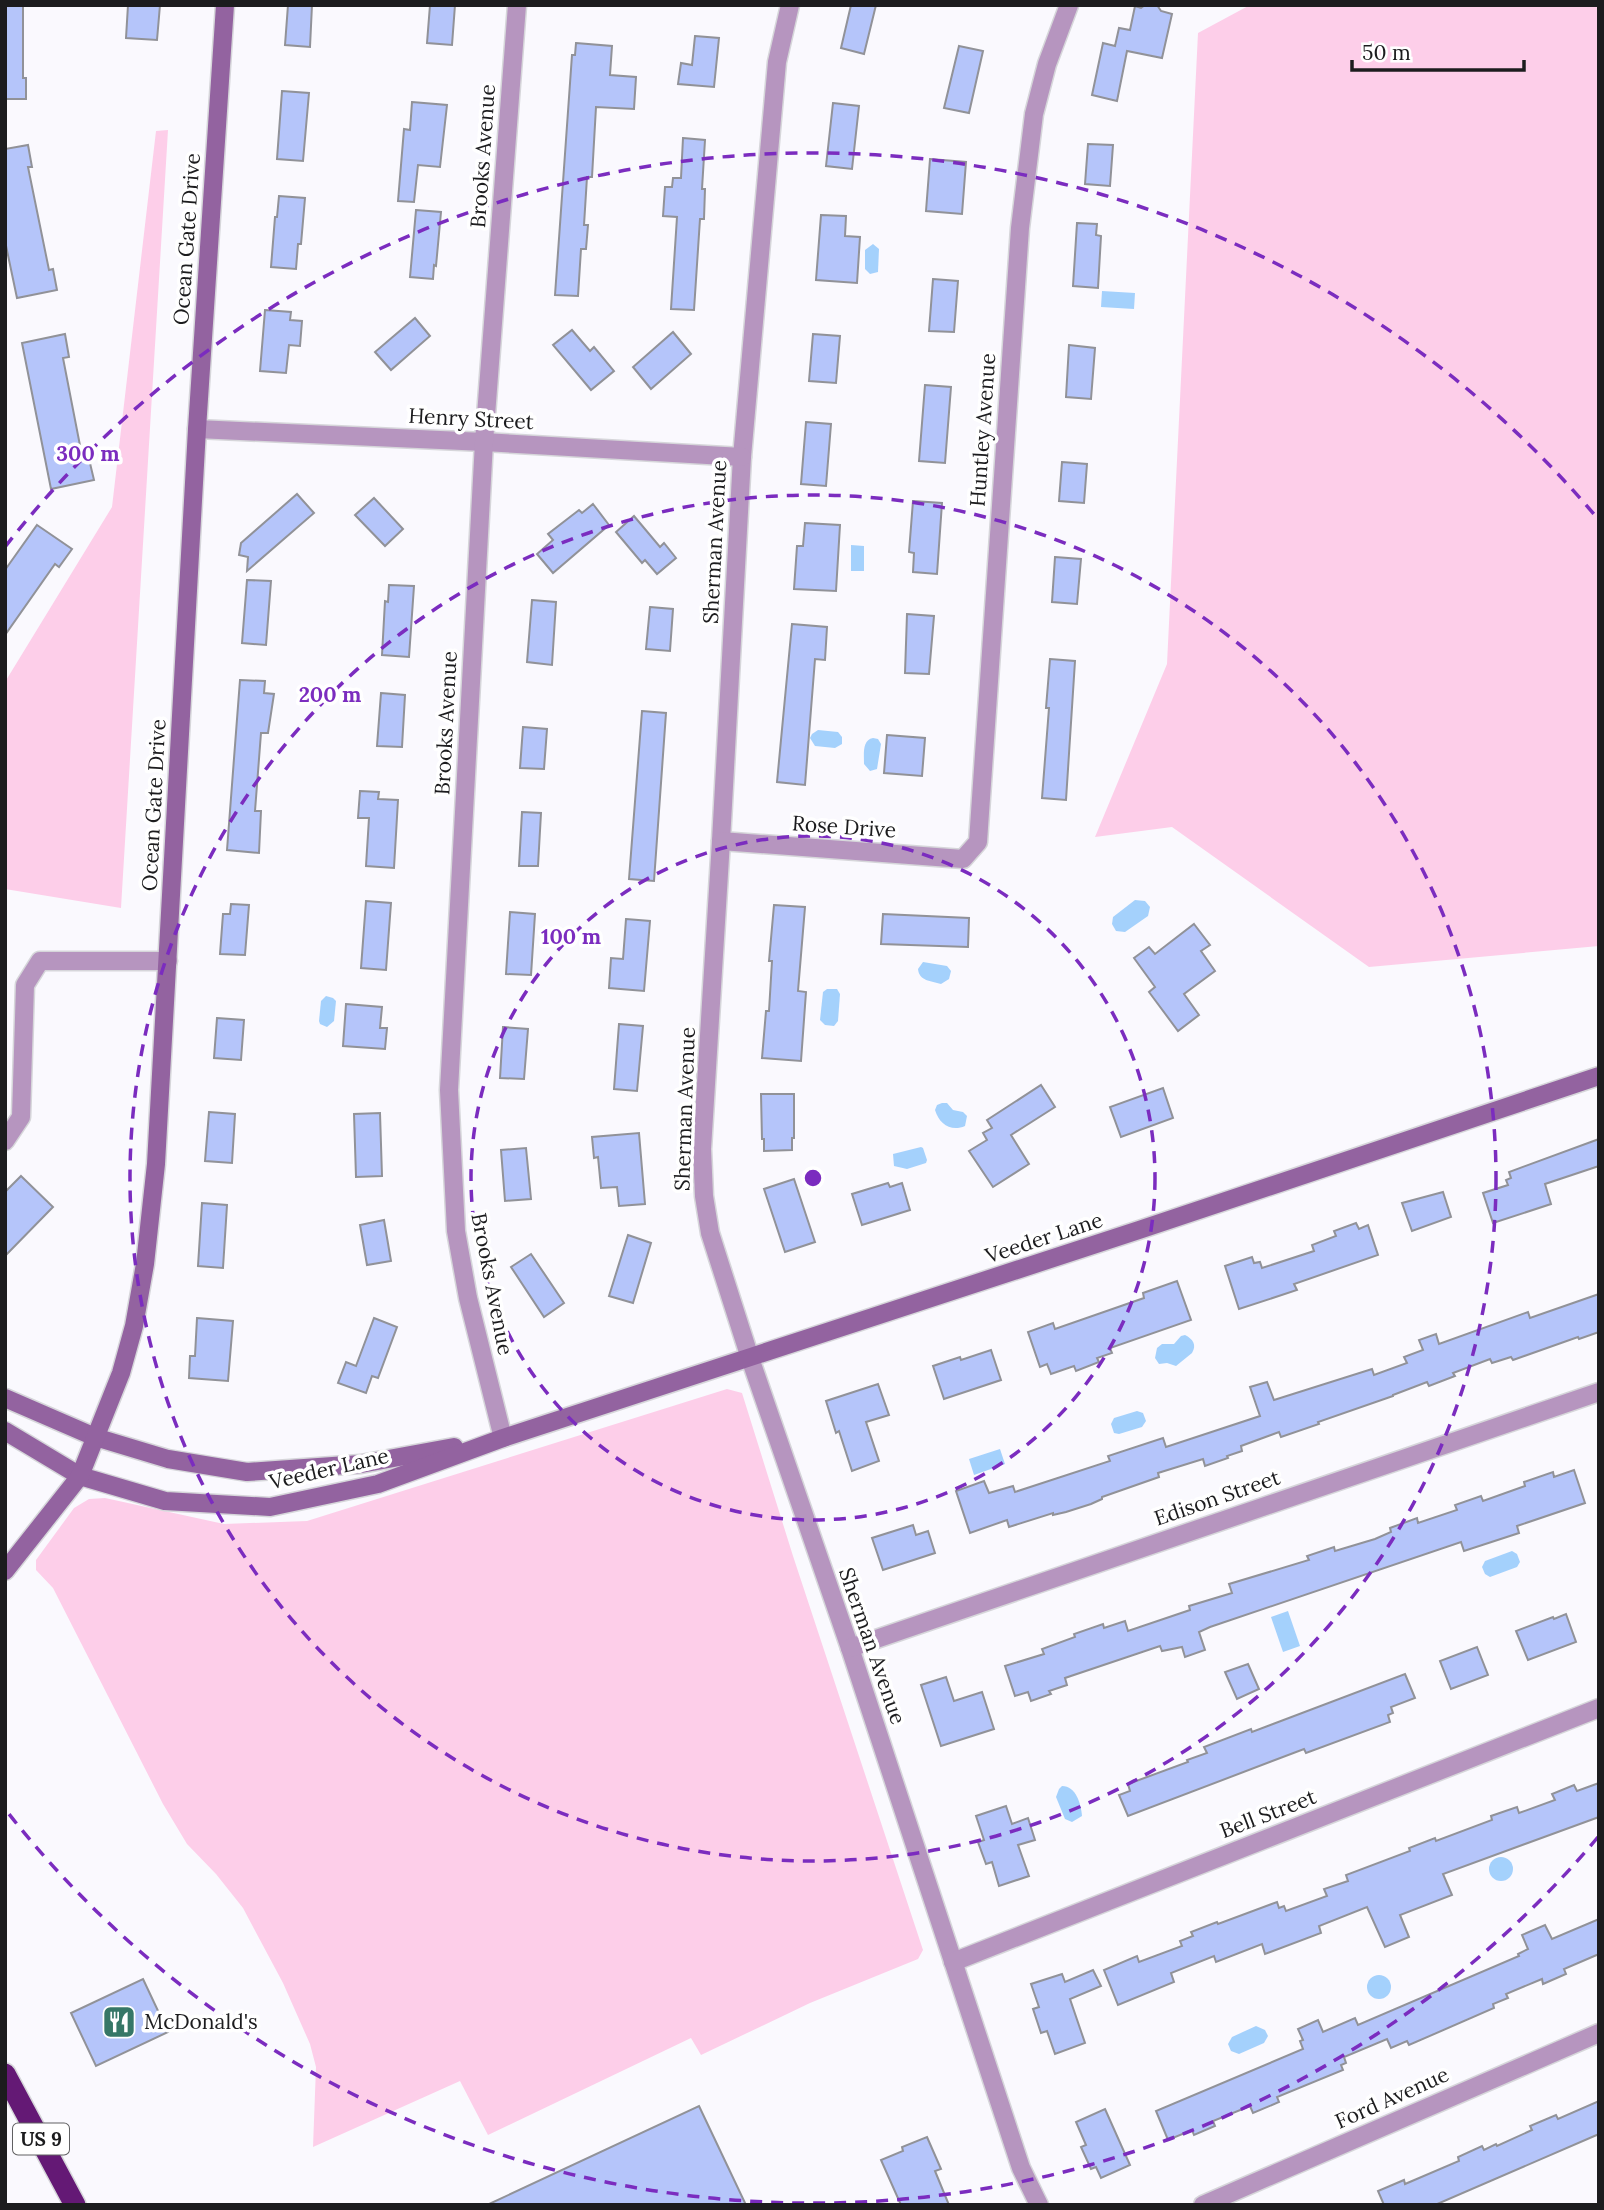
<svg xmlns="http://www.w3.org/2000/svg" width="1604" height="2210" viewBox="0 0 1604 2210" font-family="Lora,serif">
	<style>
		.green { fill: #fdcee9 }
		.water { fill: #a4d1fc }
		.building { fill: #b5c5fa; stroke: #919298; stroke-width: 2 }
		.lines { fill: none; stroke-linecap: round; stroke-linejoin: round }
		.street-casing { stroke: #d6d6da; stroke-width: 21 }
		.secondary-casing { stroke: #d6d6da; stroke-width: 21 }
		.highway-casing { stroke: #d6d6da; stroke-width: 24 }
		.street { stroke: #b695bf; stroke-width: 18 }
		.secondary { stroke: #9363a0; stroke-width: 18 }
		.highway { stroke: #641975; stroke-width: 21 }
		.ring { fill: none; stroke: #7b2cbf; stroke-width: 3.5; stroke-dasharray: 12 9 }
		.labels { text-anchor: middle; stroke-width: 7; stroke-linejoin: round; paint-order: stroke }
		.shield { fill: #fff; stroke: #606062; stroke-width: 2 }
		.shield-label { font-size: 19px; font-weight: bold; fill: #1c1c1e }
		.street-label { font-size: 21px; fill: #1c1c1e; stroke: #fff }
		.poi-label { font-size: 21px; fill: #1c1c1e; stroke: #fff; text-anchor: start }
		.centre { fill: #7b2cbf; stroke: #fff; stroke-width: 3.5 }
		.ring-label { font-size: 21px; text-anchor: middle; font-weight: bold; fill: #7b2cbf; stroke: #fff; stroke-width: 7; stroke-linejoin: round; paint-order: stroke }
	</style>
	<rect width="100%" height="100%" fill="#faf9fe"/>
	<!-- green -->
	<g class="green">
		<path d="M1250 5H1599V946L1369 967 1172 827 1095 837 1167 664 1198 33Z"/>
		<path d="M168 130 121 908 5 889V682L112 507 156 131Z"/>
		<path d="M727 1389 742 1393 793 1556 923 1950 918 1959 810 2003 701 2055 691 2038 488 2135 460 2081 313 2147 316 2067 310 2044 283 1983 243 1908 216 1874 187 1844 163 1804 53 1588 36 1570V1560L74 1508 89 1499 105 1498 224 1524 307 1521Z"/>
	</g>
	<!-- water -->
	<g class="water">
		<path d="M873 244 879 249 878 272 870 274 865 269V250Z"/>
		<path d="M1102 291 1135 293 1134 309 1101 307Z"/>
		<path d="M851 545 864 546V571H851Z"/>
		<path d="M818 730 838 732 842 737V744L835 748 815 746 810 738 812 734Z"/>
		<path d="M873 738 878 739 881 744 877 769 870 771 864 764C864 754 862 740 873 738Z"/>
		<path d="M1135 900 1145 901 1150 907 1148 916 1125 932 1116 931 1112 924 1113 917Z"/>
		<path d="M923 962 947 966 951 971 949 979 941 984C931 981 919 981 918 969Z"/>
		<path d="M827 989H837L840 994 838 1021 834 1026 825 1025 820 1020 823 992Z"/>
		<path d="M326 996 333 998 336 1001 334 1021 327 1027 320 1024 319 1021 321 1001Z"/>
		<path d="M942 1103H947L953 1110 963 1112 967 1116 965 1126C951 1132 939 1124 935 1110L937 1105Z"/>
		<path d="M921 1147 923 1148 927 1160 926 1163 907 1169 894 1166 893 1154Z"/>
		<path d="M1185 1335C1193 1339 1197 1345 1192 1353L1176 1366 1167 1363 1159 1364 1155 1358 1157 1348 1162 1344H1174L1181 1336Z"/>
		<path d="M1137 1411 1143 1413 1146 1421 1142 1427 1119 1434 1114 1433 1111 1424 1114 1418Z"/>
		<path d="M1000 1449 1005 1464 974 1475 969 1459Z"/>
		<path d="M1512 1551 1517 1554 1520 1562 1517 1567 1490 1577 1485 1574 1482 1567 1485 1561Z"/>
		<path d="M1288 1611 1300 1646 1283 1652 1271 1617Z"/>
		<path d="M1062 1786C1076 1786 1081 1804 1082 1816L1072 1822 1065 1819 1056 1797 1059 1789Z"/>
		<circle cx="1501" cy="1869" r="12"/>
		<circle cx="1379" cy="1987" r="12"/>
		<path d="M1256 2026 1265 2030 1268 2036 1264 2043 1239 2054 1231 2051 1228 2044 1232 2037Z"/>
	</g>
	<!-- building -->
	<g class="building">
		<path d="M5 5H23V78H26V99H5Z"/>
		<path d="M128 5H160L157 40 126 38Z"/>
		<path d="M288 5H312L310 47 285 45Z"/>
		<path d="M430 5H455L452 45 427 43Z"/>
		<path d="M851 5H876L864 54 841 48Z"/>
		<path d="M1145 5H1157L1161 11 1172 14 1162 58 1127 51 1117 101 1092 95 1103 43 1115 46 1119 28 1130 30 1135 6 1141 8Z"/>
		<path d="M695 36 719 38 714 87 678 84 681 63 692 65Z"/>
		<path d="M576 43 612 46 610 75 636 77 634 109 596 107 592 177H587L584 225H588L586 249H581L578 296 555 295 572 55H575Z"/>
		<path d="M959 46 983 51 969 113 944 108Z"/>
		<path d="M282 91 309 93 303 161 277 159Z"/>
		<path d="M412 102 447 105 440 167 418 165 414 202 398 201 404 129 410 130Z"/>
		<path d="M833 103 859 106 852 169 826 166Z"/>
		<path d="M683 138 705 140 702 189H705L704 219H700L694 310 671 309 677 217 663 216 665 187H672L673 178H681Z"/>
		<path d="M1088 144 1113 145 1110 186 1085 184Z"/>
		<path d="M28 145 32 167H28L49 270 53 269 57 290 17 298 5 241V149Z"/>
		<path d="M930 159 966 162 962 214 926 211Z"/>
		<path d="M279 196 305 198 301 244H298L296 269 271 267 275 217H277Z"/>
		<path d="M416 210 441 212 436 266 434 265 433 279 410 277Z"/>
		<path d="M821 215 846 216 845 236 860 237 857 283 816 280Z"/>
		<path d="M1077 223 1097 224 1096 235 1101 236 1098 288 1073 286Z"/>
		<path d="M933 279 958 281 954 332 929 331Z"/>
		<path d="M265 310 291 312 290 320 302 321 300 346 289 345 286 373 260 371Z"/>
		<path d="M415 318 430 336 391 370 375 352Z"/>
		<path d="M572 330 590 351 594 347 614 371 591 390 553 345Z"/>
		<path d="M673 332 691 354 651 389 633 367Z"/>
		<path d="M65 334 69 357 63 358 83 461 89 459 94 480 51 489 22 343Z"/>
		<path d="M813 334 840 336 836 383 809 381Z"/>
		<path d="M1069 345 1095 348 1091 399 1066 397Z"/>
		<path d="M925 385 951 387 945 463 919 461Z"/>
		<path d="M806 422 831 424 826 486 801 484Z"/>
		<path d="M1062 462 1087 464 1084 503 1059 501Z"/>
		<path d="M297 494 314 513 247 571 248 557 239 555 241 543Z"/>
		<path d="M374 498 403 529 385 546 355 515Z"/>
		<path d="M913 501 942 503 937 574 913 572 914 553 909 552Z"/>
		<path d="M593 504 609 525 553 573 537 554 553 540 548 534 579 510 582 513Z"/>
		<path d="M634 516 660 547 664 543 676 558 657 574 645 560 642 563 616 532Z"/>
		<path d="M805 523 840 525 836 591 794 589 797 546H803Z"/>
		<path d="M37 525 72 549 59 567 55 564 5 635V570Z"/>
		<path d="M1055 557 1081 559 1077 604 1052 602Z"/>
		<path d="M247 580 271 581 266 645 242 643Z"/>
		<path d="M389 585 414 586 409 657 382 655 385 601 388 602Z"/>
		<path d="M532 600 556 602 552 665 527 662Z"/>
		<path d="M650 607 673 609 670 651 646 649Z"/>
		<path d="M907 614 934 616 929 674 905 673Z"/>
		<path d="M792 624 827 627 825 660 815 659 805 785 777 782Z"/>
		<path d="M1050 659 1075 661 1066 800 1042 798 1049 708H1046Z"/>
		<path d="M240 680 265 681 264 693 274 694 268 733H261L255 811H261L259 853 227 850Z"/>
		<path d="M381 693 405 695 402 747 377 746Z"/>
		<path d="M642 711 666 713 654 881 629 879Z"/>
		<path d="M523 727 547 729 544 769 520 768Z"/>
		<path d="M887 735 925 738 922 776 884 773Z"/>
		<path d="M360 791 379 792 378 799 398 800 394 868 366 866 369 818H358Z"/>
		<path d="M522 812 541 813 538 866H519Z"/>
		<path d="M366 901 391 903 386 970 361 968Z"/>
		<path d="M231 904 249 905 245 955 220 954 223 914H230Z"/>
		<path d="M774 905 805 907 798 991 806 992 801 1061 762 1058 766 1011H769L772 961H769Z"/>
		<path d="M510 912 535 914 531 975 506 974Z"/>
		<path d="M883 914 969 918 968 947 881 944Z"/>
		<path d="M626 919 650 921 644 991 609 988 611 958 623 959Z"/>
		<path d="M1194 924 1210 945 1201 951 1215 971 1184 994 1199 1015 1178 1031 1149 992 1155 987 1134 958 1149 947 1155 954Z"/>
		<path d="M346 1004 382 1007 380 1028H387L385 1049 343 1046Z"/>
		<path d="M217 1018 244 1020 241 1060 214 1058Z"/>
		<path d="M619 1024 643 1026 637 1091 614 1089Z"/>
		<path d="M503 1027 528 1029 524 1079 500 1078Z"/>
		<path d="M1041 1085 1055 1107 1011 1135 1029 1164 993 1187 969 1151 987 1140 983 1133 992 1128 987 1120Z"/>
		<path d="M1163 1088 1173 1118 1121 1137 1110 1107Z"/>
		<path d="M761 1094H794V1138H792V1150L764 1151V1139H762Z"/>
		<path d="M209 1112 235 1114 232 1163 205 1161Z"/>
		<path d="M380 1113 382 1176 356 1177 354 1114Z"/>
		<path d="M639 1133 645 1204 619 1206 617 1187 601 1188 598 1157 594 1158 592 1137Z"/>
		<path d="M1599 1139V1166L1545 1184 1551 1204 1493 1223 1483 1193 1508 1185 1506 1180 1511 1178 1509 1172Z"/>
		<path d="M526 1148 531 1199 505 1201 501 1150Z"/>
		<path d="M21 1176 53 1207 5 1256V1192Z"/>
		<path d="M794 1179 815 1242 785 1252 764 1189Z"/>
		<path d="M888 1183 890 1187 902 1183 910 1210 862 1225 852 1194Z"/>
		<path d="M1443 1192 1451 1217 1412 1231 1402 1203Z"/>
		<path d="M202 1203 227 1205 223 1268 198 1266Z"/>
		<path d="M384 1220 391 1261 367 1265 360 1225Z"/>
		<path d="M1356 1223 1359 1229 1368 1225 1378 1255 1294 1284 1297 1290 1239 1309 1225 1266 1252 1257 1254 1263 1260 1262 1262 1268 1314 1251 1312 1245 1336 1236 1334 1231Z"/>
		<path d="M628 1235 651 1243 633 1303 609 1296Z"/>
		<path d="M531 1254 564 1303 544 1317 511 1267Z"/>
		<path d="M1177 1281 1191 1320 1110 1348 1112 1353 1097 1358 1099 1362 1076 1371 1074 1366 1051 1374 1047 1364 1040 1367 1028 1332 1053 1323 1055 1329 1144 1298 1143 1293Z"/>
		<path d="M1599 1294V1332L1579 1339 1578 1337 1513 1360 1511 1357 1492 1363 1490 1359 1453 1373 1455 1376 1429 1386 1427 1382 1393 1395V1396L1318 1422 1319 1424 1281 1437 1279 1432 1241 1446 1242 1451 1227 1456 1228 1458 1205 1466 1203 1459 1158 1473 1159 1477 1102 1497V1499L1091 1504 1066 1512 1053 1515V1513L1009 1527 1007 1520 970 1533 956 1491 984 1481 989 1493 1013 1486 1015 1492 1110 1461 1108 1456 1163 1438 1166 1447 1260 1416 1250 1387 1267 1382 1274 1400 1372 1369 1374 1375 1407 1363 1404 1357 1423 1350 1419 1340 1436 1334 1439 1344 1528 1312 1530 1318Z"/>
		<path d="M197 1318 233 1321 228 1381 189 1378 190 1356H195Z"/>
		<path d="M374 1318 397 1327 378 1378 372 1376 366 1393 338 1383 346 1362 356 1366Z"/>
		<path d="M991 1350 1001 1380 944 1399 933 1366 960 1357 961 1360Z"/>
		<path d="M878 1384 889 1415 866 1422 879 1461 852 1471 839 1431 836 1433 826 1401Z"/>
		<path d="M1574 1470 1585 1503 1517 1526 1519 1533 1464 1551 1461 1542 1210 1627 1199 1632 1205 1650 1185 1657 1182 1647 1162 1651 1160 1646 1065 1678 1067 1685 1049 1691 1051 1694 1031 1701 1028 1692 1015 1696 1005 1666 1044 1654 1042 1649 1075 1637 1074 1634 1103 1624 1104 1628 1125 1621 1128 1631 1190 1610 1189 1606 1232 1593 1229 1584 1309 1560 1307 1556 1334 1547 1335 1551 1375 1539 1391 1532 1390 1528 1417 1518 1418 1523 1457 1510 1455 1505 1481 1496 1483 1501 1525 1486 1524 1482 1553 1472 1554 1477Z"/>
		<path d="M913 1525 916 1535 928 1531 935 1553 883 1570 872 1538Z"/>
		<path d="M1566 1614 1576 1642 1528 1660 1516 1631 1553 1617 1554 1619Z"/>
		<path d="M1477 1647 1488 1675 1451 1689 1440 1661Z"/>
		<path d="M1248 1664 1259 1689 1237 1699 1225 1672Z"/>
		<path d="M1405 1674 1415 1698 1391 1707 1393 1713 1388 1715 1390 1722 1306 1753 1304 1749 1128 1816 1119 1795 1130 1791 1128 1784 1188 1762 1187 1760 1207 1753 1204 1747 1251 1729 1252 1732Z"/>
		<path d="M946 1677 954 1701 982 1692 994 1729 941 1746 921 1685Z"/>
		<path d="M1599 1783V1817L1443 1874 1452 1895 1400 1915 1409 1937 1385 1947 1367 1907 1319 1926 1321 1933 1265 1954 1262 1944 1216 1962 1214 1956 1171 1973 1174 1982 1118 2005 1104 1970 1137 1956 1139 1962 1182 1946 1180 1941 1193 1936 1191 1932 1217 1922 1218 1924 1277 1902 1279 1908 1284 1906 1286 1911 1327 1896 1324 1889 1348 1881 1346 1875 1410 1851 1409 1848 1435 1838 1436 1841 1492 1820 1491 1816 1517 1807 1519 1813 1555 1800 1552 1794 1574 1785 1577 1791Z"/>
		<path d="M1006 1806 1012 1824 1028 1818 1035 1840 1018 1845 1029 1876 999 1886 992 1862 986 1864 978 1842 984 1840 976 1816Z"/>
		<path d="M1599 1919V1954L1564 1969 1566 1974 1543 1984 1542 1979 1506 1994 1508 1998 1493 2004 1494 2008 1409 2045 1407 2041 1391 2048 1387 2039 1344 2057 1346 2063 1341 2065 1343 2070 1277 2097 1279 2102 1253 2113 1250 2106 1213 2121 1215 2126 1194 2135 1192 2130 1168 2140 1156 2111 1303 2049 1300 2041 1303 2040 1298 2029 1318 2020 1323 2032 1355 2018 1358 2025 1519 1956 1518 1954 1528 1949 1522 1935 1545 1925 1552 1939Z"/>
		<path d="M1093 1970 1101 1986 1070 1999 1085 2043 1055 2054 1047 2031 1041 2033 1033 2009 1039 2007 1031 1984 1062 1974 1065 1982Z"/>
		<path d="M143 1979 168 2032 96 2066 71 2013Z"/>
		<path d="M1599 2101V2134L1435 2205H1384L1378 2191 1404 2180 1405 2184 1459 2161 1458 2157 1482 2146 1484 2150 1496 2144 1497 2146 1532 2130 1530 2126 1556 2115 1558 2119Z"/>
		<path d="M699 2106 746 2205H487Z"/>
		<path d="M1105 2109 1130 2165 1101 2178 1096 2167 1091 2169 1081 2147 1086 2145 1076 2122Z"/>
		<path d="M927 2137 941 2169 935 2171 949 2205H901L881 2160 903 2151 902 2147Z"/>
	</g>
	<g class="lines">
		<defs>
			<g id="street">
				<path d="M790 5 777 62 742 457 721 841 702 1149 704 1196 710 1233 750 1358 850 1648 1021 2168 1039 2205"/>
				<path d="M197 429 484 442 742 457"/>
				<path d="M721 841 963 859 978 842 1020 228 1034 114 1047 64 1069 5"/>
				<path d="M5 1141 21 1117 25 985 40 961H168"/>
				<path d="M503 1438 468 1298 456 1231 449 1090 484 442 517 5"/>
				<path d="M850 1648 1599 1392"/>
				<path d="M953 1962 1599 1708"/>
				<path d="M1203 2205 1599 2033"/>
			</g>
			<g id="secondary">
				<path d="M5 1398 95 1437 168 1459 247 1472 361 1464 454 1447"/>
				<path d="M5 1431 80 1476 165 1501 270 1507 378 1484 503 1438 1139 1230 1599 1076"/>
				<path d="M5 1571 80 1476 121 1373 134 1326 145 1264 156 1164 197 429 225 5"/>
			</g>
			<path id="highway" d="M5 2074 75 2205"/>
		</defs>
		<!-- street casing -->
		<use href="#street" class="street-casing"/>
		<!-- secondary casing -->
		<use href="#secondary" class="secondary-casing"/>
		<!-- highway casing -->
		<use href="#highway" class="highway-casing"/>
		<!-- street -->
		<use href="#street" class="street"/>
		<!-- secondary -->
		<use href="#secondary" class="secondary"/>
		<!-- highway -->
		<use href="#highway" class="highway"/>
	</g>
	<!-- distance rings -->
	<g class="ring">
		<circle cx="813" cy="1178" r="342"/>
		<circle cx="813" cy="1178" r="683"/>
		<path d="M1598 1837A1025 1025 0 0 1 5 1809M5 547A1025 1025 0 0 1 1598 519"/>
	</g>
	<!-- icons -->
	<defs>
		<symbol id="restaurant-square" viewBox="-11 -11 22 22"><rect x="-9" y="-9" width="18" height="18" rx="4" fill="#367767" stroke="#fff"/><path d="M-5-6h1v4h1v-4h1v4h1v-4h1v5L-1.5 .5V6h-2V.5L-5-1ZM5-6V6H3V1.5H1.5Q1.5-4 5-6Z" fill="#fff"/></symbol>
	</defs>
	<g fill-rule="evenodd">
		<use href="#restaurant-square" x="100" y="2003" width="38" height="38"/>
	</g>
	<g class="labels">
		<!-- shield labels -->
		<rect class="shield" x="13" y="2123.5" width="56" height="31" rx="5"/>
		<g class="shield-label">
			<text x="41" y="2146">US 9</text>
		</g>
		<!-- street labels -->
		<g class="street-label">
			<text transform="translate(483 156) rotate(-86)" y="7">Brooks Avenue</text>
			<text transform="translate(187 239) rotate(-86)" y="7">Ocean Gate Drive</text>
			<text transform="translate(471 419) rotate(3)" y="7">Henry Street</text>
			<text transform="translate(983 430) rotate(-86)" y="7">Huntley Avenue</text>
			<text transform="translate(715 542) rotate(-87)" y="7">Sherman Avenue</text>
			<text transform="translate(446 723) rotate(-87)" y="7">Brooks Avenue</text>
			<text transform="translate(154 805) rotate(-87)" y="7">Ocean Gate Drive</text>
			<text transform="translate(844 827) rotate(4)" y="7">Rose Drive</text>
			<text transform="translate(685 1109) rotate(-88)" y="7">Sherman Avenue</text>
			<text transform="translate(1044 1238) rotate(-18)" y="7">Veeder Lane</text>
			<text transform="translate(492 1284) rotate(79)" y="7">Brooks Avenue</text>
			<text transform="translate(329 1469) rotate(-13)" y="7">Veeder Lane</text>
			<text transform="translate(1217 1498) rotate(-19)" y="7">Edison Street</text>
			<text transform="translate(872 1646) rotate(71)" y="7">Sherman Avenue</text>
			<text transform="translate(1268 1814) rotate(-21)" y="7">Bell Street</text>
			<text transform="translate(1392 2098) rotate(-24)" y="7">Ford Avenue</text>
		</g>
		<!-- poi labels -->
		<g class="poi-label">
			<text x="144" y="2029">McDonald's</text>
		</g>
	</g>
	<circle cx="813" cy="1178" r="10" class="centre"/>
	<g class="ring-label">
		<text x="88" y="461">300 m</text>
		<text x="330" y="702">200 m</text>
		<text x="571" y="944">100 m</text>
	</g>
	<!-- border -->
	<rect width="1604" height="2210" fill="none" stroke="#1c1c1e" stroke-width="14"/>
	<!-- scale -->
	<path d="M1352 60v10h172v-10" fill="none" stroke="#1c1c1e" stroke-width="3.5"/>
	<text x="1362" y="60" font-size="21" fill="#1c1c1e" stroke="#ffffff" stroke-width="5" paint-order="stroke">50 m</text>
</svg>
